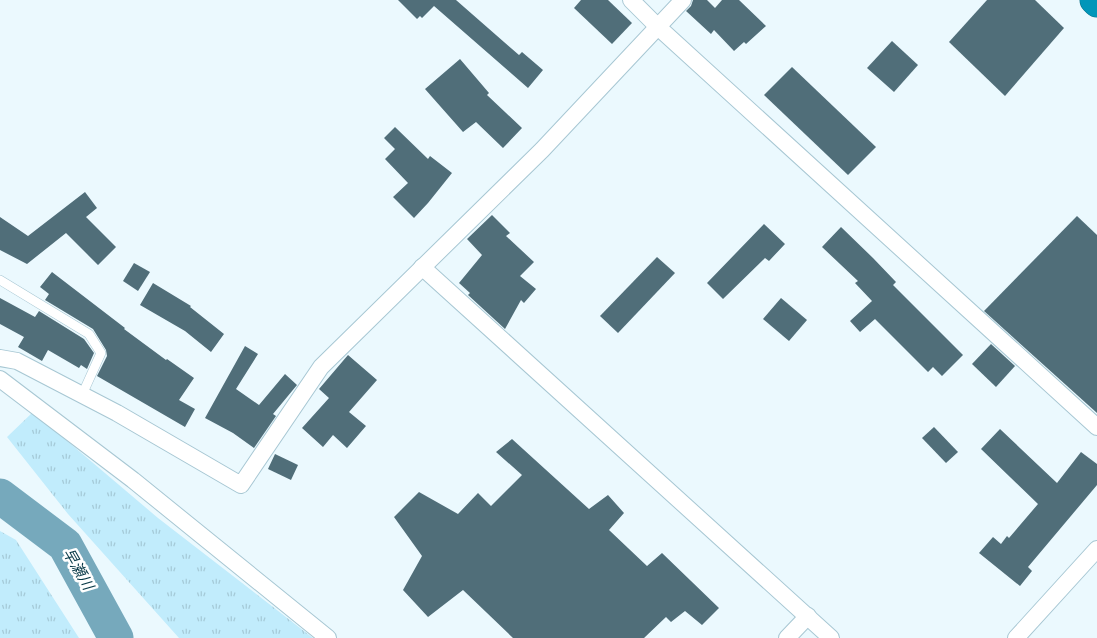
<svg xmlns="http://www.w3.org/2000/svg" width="1097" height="638" viewBox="0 0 1097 638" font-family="Inter,'Noto Sans JP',sans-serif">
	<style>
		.grass { fill: url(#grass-tufts) }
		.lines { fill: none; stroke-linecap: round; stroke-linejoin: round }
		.river { stroke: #76a9bc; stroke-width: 35 }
		.building { fill: #506e79 }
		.lane-casing { stroke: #a7c7d3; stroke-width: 10 }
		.street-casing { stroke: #a7c7d3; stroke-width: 18 }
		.highway-casing { stroke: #096e86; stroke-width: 29 }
		.lane { stroke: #fff; stroke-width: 9 }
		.street { stroke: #fff; stroke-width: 16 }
		.highway { stroke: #0196b9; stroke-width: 28 }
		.labels { text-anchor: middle; stroke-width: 5; stroke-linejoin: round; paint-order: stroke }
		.water-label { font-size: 15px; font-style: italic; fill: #073846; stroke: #fff }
	</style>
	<defs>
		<pattern id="grass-tufts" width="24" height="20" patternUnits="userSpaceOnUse" patternTransform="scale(1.25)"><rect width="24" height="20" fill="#c1ecfc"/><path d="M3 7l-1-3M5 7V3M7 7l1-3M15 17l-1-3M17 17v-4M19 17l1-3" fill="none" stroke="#a5cad8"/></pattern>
	</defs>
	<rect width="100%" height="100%" fill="#ebf9fe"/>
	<!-- grass -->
	<g class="grass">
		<path d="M33 412 158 518 313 638H179L68 514 7 437Z"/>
		<path d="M0 531 16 540 79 638H0Z"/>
	</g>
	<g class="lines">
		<!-- river -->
		<path class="river" d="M0 496 65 545 116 638"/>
	</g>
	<!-- building -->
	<g class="building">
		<path d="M398 0H456L519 55 522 52 543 70 528 88 434 6 422 18 420 16 417 19Z"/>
		<path d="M581 0H608L632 23 612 44 574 8Z"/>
		<path d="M693 0H707L715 8 722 0H739L766 26 746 44 744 42 734 51 714 30 711 34 686 11 691 6Z"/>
		<path d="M987 0H1035L1064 28 1005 96 949 42Z"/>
		<path d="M892 41 918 65 894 92 867 68Z"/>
		<path d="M460 59 489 93 487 95 522 128 503 148 476 122 463 132 425 89Z"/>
		<path d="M792 67 876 147 848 175 764 95Z"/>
		<path d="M395 127 428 159 430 156 452 173 428 203 414 218 393 197 408 183 385 159 395 149 384 138Z"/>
		<path d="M85 192 97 208 86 217 116 247 98 265 66 233 27 264 0 250V217L28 236Z"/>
		<path d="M492 215 510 233 506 236 534 262 520 276 536 289 524 303 521 300 505 329 468 295 470 293 459 283 482 255 467 239Z"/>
		<path d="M1077 216 1097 235V413L984 311Z"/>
		<path d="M764 224 785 244 769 261 765 258 723 299 707 283Z"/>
		<path d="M841 227 873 258 896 282 893 285 963 355 942 376 933 367 928 372 875 319 860 332 850 321 872 301 855 283 858 281 822 247Z"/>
		<path d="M657 257 675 273 618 333 600 316Z"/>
		<path d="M134 263 150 272 138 291 123 281Z"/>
		<path d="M52 272 125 328 124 329 166 360 167 359 194 378 179 400 195 409 185 427 97 376 107 356 106 350 93 329 45 300 49 294 40 287Z"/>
		<path d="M153 283 191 306 190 307 224 334 211 352 185 331 140 305Z"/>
		<path d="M0 298 35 317 39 311 84 339 94 353 87 369 81 365 79 368 48 350 42 361 18 347 24 337 0 324Z"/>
		<path d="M781 298 807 320 789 341 763 319Z"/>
		<path d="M991 344 1015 366 996 387 972 364Z"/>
		<path d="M245 346 258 354 236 389 259 405 285 374 297 385 273 414 276 416 254 448 233 433 205 418Z"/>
		<path d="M348 355 377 380 349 412 366 426 347 448 333 435 323 447 302 428 329 398 319 389Z"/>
		<path d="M934 427 958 452 946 463 922 438Z"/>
		<path d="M1000 429 1057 483 1081 452 1097 464V485L1028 567 1032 571 1020 586 979 553 993 537 1001 544 1007 536 1009 538 1038 504 981 449Z"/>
		<path d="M512 439 589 509 608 495 624 513 609 530 647 566 662 553 719 608 702 625 685 611 671 622 666 617 644 638H513L463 590 428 617 403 590 422 556 394 517 419 492 458 514 478 493 491 506 522 475 496 452Z"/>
		<path d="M275 454 298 465 291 480 268 469Z"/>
	</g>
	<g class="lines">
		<defs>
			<path id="lane" d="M0 280 89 334 101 353 82 395"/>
			<g id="street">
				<path d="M631 0 658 27 1097 427"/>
				<path d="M422 267 831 638"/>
				<path d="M0 358 17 361 117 413 241 485 321 367 542 150 683 0"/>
				<path d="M0 379 133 480 328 638"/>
				<path d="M787 638 808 616"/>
				<path d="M1016 638 1097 549"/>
			</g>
			<path id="highway" d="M1094 0 1097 3"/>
		</defs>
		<!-- lane casing -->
		<use href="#lane" class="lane-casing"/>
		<!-- street casing -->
		<use href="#street" class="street-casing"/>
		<!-- highway casing -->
		<use href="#highway" class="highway-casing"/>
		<!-- lane -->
		<use href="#lane" class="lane"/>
		<!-- street -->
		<use href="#street" class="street"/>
		<!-- highway -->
		<use href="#highway" class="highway"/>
	</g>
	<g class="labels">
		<!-- water labels -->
		<g class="water-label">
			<text transform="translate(78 569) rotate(60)" y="5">早瀬川</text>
		</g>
	</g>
</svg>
